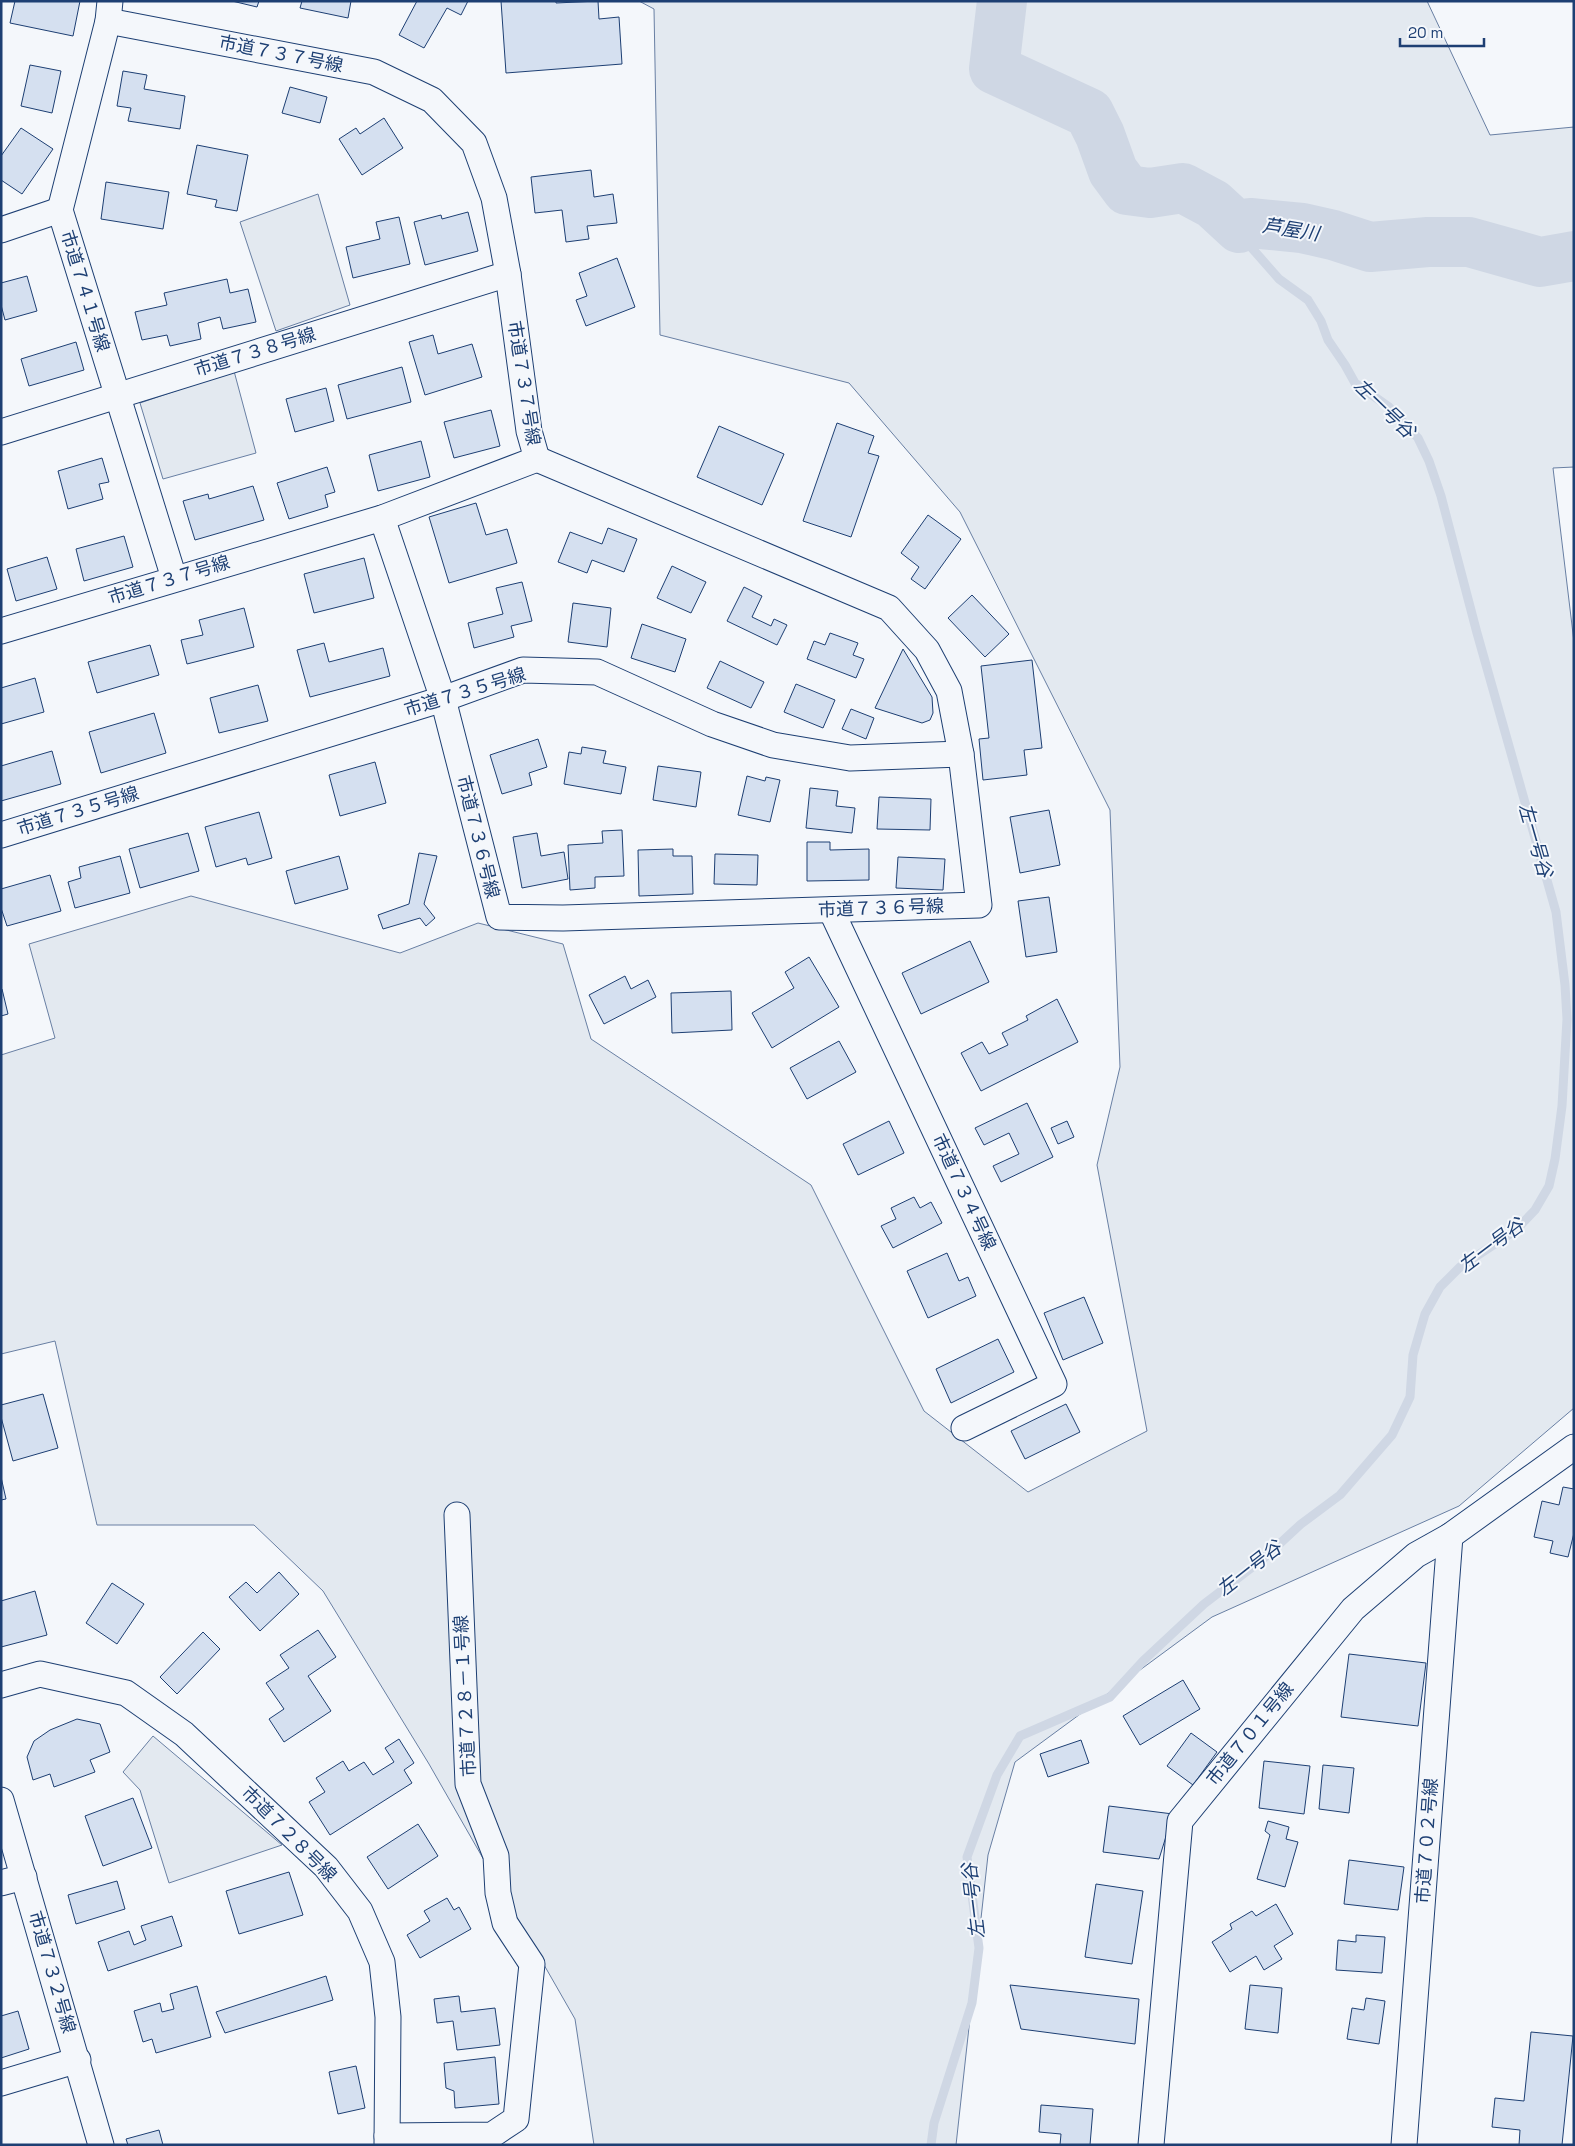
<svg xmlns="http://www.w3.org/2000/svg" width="1575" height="2146" viewBox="0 0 1575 2146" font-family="'Space Grotesk','Noto Sans JP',sans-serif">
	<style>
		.green { fill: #e3e9f0; stroke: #687fa3 }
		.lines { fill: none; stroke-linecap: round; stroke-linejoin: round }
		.stream { stroke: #cfd7e4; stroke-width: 9 }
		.river { stroke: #cfd7e4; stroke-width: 50 }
		.building { fill: #d5e0f0; stroke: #1d3f73 }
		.minor-casing { stroke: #1d3f73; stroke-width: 27 }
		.minor { stroke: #f4f7fb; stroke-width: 25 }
		.labels { text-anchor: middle; stroke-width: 4; stroke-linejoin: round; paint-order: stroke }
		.street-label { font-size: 18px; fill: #1d3f73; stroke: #f4f7fb }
		.water-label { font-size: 19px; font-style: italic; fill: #1d3f73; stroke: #f4f7fb }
	</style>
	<rect width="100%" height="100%" fill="#f4f7fb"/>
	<!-- green -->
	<g class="green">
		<path d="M639 1H1427L1490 135 1574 127V467L1553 468 1574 642V1408L1459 1506 1212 1617 1015 1762 988 1855 956 2145H594L575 2019 429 1764 323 1591 254 1525H97L55 1341 1 1354V1055L55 1038 29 944 191 896 400 953 478 923 563 944 591 1039 811 1185 924 1411 1028 1492 1147 1431 1097 1165 1120 1067 1110 810 960 512 849 383 660 335 654 9Z"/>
		<path d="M318 194 350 305 276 331 240 222Z"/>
		<path d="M234 371 256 453 163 479 140 403Z"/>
		<path d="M153 1736 282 1845 169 1883 140 1790 123 1772Z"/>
	</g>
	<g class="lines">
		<!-- stream -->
		<path class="stream" d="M931 2145 934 2123 972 2003 979 1948 967 1857 997 1775 1020 1736 1110 1697 1143 1661 1204 1604 1263 1559 1301 1524 1340 1495 1392 1435 1410 1397 1413 1355 1425 1314 1440 1287 1460 1267 1516 1230 1535 1210 1549 1186 1555 1159 1562 1106 1567 1019 1565 985 1556 912 1477 633 1441 496 1429 461 1418 438 1389 407 1355 383 1345 365 1328 340 1321 321 1308 300 1279 279 1243 238 1239 228"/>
		<!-- river -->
		<path class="river" d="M1002 1 994 69 1089 113 1100 135 1113 171 1127 190 1150 193 1183 188 1213 204 1239 228 1250 223 1302 228 1333 235 1370 247 1428 242H1469L1540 262 1574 256"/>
	</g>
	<!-- building -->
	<g class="building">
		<path d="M15 1H80L73 36 10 23Z"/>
		<path d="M232 1H259L257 7Z"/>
		<path d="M302 1H351L348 18 300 8Z"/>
		<path d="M417 1H468L461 15 447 8 424 48 399 35Z"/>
		<path d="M501 1H556V3L598 1 599 19 619 17 622 64 506 73Z"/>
		<path d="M30 65 61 71 52 113 21 106Z"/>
		<path d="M123 71 147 75 144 89 185 96 180 129 128 121 131 108 117 106Z"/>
		<path d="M290 87 327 97 320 123 282 113Z"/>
		<path d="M384 118 403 148 362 175 339 139 356 128 360 134Z"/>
		<path d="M21 128 53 149 22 194 1 180V156Z"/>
		<path d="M197 145 248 155 237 211 215 207 217 200 187 194Z"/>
		<path d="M591 170 594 197 613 194 617 223 587 226 589 239 566 242 562 210 535 213 531 177Z"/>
		<path d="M106 182 169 192 163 229 101 219Z"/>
		<path d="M468 212 478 251 425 265 414 222 441 215 442 219Z"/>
		<path d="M399 217 410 264 353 278 346 247 380 239 376 222Z"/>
		<path d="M617 258 635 307 586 326 576 300 587 296 579 273Z"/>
		<path d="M27 276 37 311 5 320 1 305V283Z"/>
		<path d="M227 279 230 293 248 289 256 322 223 329 220 317 198 323 201 339 170 346 167 335 142 340 135 312 167 305 164 293Z"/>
		<path d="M433 335 438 354 472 344 482 377 425 395 409 342Z"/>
		<path d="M76 342 84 370 29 386 21 359Z"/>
		<path d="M402 367 411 402 347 419 338 385Z"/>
		<path d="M326 388 334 421 295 432 286 399Z"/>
		<path d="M491 410 500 446 454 458 444 422Z"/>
		<path d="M837 423 874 436 868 453 879 456 851 537 803 521Z"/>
		<path d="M719 426 784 454 762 505 697 477Z"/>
		<path d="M421 441 430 477 378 491 369 455Z"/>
		<path d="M102 458 109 482 99 484 103 499 68 509 58 471Z"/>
		<path d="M327 467 335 492 325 495 328 507 289 519 277 483Z"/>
		<path d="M253 486 264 520 195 540 183 501 208 494 209 499Z"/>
		<path d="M476 503 486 535 507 529 517 563 449 583 429 517Z"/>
		<path d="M928 515 961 539 925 589 911 579 919 567 901 553Z"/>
		<path d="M608 528 637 539 624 572 592 560 587 573 558 562 570 532 602 544Z"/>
		<path d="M124 536 133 567 84 581 76 549Z"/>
		<path d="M47 557 57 589 16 601 7 569Z"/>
		<path d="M364 558 374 598 314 613 304 574Z"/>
		<path d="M672 566 706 582 691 613 657 598Z"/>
		<path d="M522 582 532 621 511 626 514 637 474 648 468 623 503 614 496 588Z"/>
		<path d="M744 587 762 596 752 617 771 626 774 619 787 625 777 645 727 621Z"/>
		<path d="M972 595 1009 634 985 657 948 618Z"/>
		<path d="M573 603 611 608 607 647 568 642Z"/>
		<path d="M244 608 254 647 187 664 181 640 203 635 199 620Z"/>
		<path d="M642 624 686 639 675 672 631 658Z"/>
		<path d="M830 633 858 643 853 655 864 659 856 678 807 659 814 641 825 645Z"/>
		<path d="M324 643 329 662 383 648 390 676 310 697 297 650Z"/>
		<path d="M150 645 159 675 97 693 88 662Z"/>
		<path d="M903 649 932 697 933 713 930 720 922 723 875 708Z"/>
		<path d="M1032 660 1042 748 1024 750 1027 775 983 780 979 739 989 738 981 666Z"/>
		<path d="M720 661 764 682 751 708 707 688Z"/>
		<path d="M35 678 44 712 1 724V688Z"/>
		<path d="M796 684 835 700 823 728 784 712Z"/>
		<path d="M258 685 268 721 219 733 210 698Z"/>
		<path d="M851 709 874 718 866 739 842 729Z"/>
		<path d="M154 713 166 753 101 773 89 732Z"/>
		<path d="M538 739 547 767 529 773 532 785 502 794 490 755Z"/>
		<path d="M582 747 606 751 603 763 626 767 621 794 564 784 569 752 581 754Z"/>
		<path d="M52 751 61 784 1 801V766Z"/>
		<path d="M375 762 386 803 340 816 329 775Z"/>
		<path d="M658 766 701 772 696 807 653 800Z"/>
		<path d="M747 776 765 781 766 777 780 780 770 822 738 815Z"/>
		<path d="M810 788 838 791 836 806 855 808 852 833 806 828Z"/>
		<path d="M879 797 931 799 930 830 877 829Z"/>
		<path d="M1049 810 1060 865 1020 873 1010 817Z"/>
		<path d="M259 812 272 858 248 865 246 858 216 867 205 827Z"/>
		<path d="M622 830 624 876 595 877V888L570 890 568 845 603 843 602 831Z"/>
		<path d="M188 833 199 871 140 888 129 849Z"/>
		<path d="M537 833 541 856 564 852 568 879 522 888 513 837Z"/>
		<path d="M807 842H830V850L869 849V880L807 881Z"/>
		<path d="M673 849V856H692L693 894 639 896 638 850Z"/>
		<path d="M419 853 437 856 424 904 435 918 426 926 420 918 383 929 378 915 409 904Z"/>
		<path d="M715 854 758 855 757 885 714 884Z"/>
		<path d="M120 856 130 893 75 908 68 882 81 878 79 867Z"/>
		<path d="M339 856 348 889 295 904 286 871Z"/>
		<path d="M898 857 945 859 943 890 896 888Z"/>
		<path d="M50 875 61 911 7 926 1 908V889Z"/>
		<path d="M1049 897 1057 952 1026 957 1018 901Z"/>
		<path d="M970 941 989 982 921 1014 902 973Z"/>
		<path d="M809 957 839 1007 772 1048 752 1013 794 988 785 972Z"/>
		<path d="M625 976 631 989 648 980 656 997 604 1024 589 995Z"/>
		<path d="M2 989 8 1014 1 1016V989Z"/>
		<path d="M731 991 732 1030 672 1033 671 993Z"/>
		<path d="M1057 999 1078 1042 981 1091 961 1053 982 1042 989 1054 1008 1045 1002 1033 1028 1020 1026 1016Z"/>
		<path d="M839 1041 856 1072 807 1099 790 1068Z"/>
		<path d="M1027 1103 1053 1157 1001 1182 993 1166 1019 1154 1009 1133 984 1145 975 1128Z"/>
		<path d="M889 1121 904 1153 858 1175 843 1144Z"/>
		<path d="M1067 1121 1074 1137 1058 1144 1051 1128Z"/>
		<path d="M914 1197 920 1208 931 1202 942 1223 893 1248 881 1226 896 1219 891 1208Z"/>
		<path d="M947 1253 959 1281 968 1277 976 1296 928 1318 907 1271Z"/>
		<path d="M1084 1297 1103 1343 1063 1360 1044 1313Z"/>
		<path d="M998 1339 1014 1372 951 1403 936 1369Z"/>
		<path d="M43 1394 58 1448 13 1461 1 1417V1405Z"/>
		<path d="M1066 1404 1080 1432 1025 1459 1011 1431Z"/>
		<path d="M1 1477 6 1499 1 1500Z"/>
		<path d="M1563 1487 1574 1489V1533L1568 1557 1550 1553 1553 1541 1534 1537 1542 1501 1559 1505Z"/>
		<path d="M279 1572 299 1594 260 1631 229 1597 246 1582 257 1593Z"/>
		<path d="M112 1583 144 1604 117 1644 86 1623Z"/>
		<path d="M35 1591 47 1635 1 1647V1601Z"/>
		<path d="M318 1630 336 1657 308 1676 331 1711 284 1742 269 1719 284 1709 266 1683 289 1668 280 1655Z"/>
		<path d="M203 1632 220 1649 177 1694 160 1677Z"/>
		<path d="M1349 1654 1426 1663 1418 1726 1341 1717Z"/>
		<path d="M1183 1680 1200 1709 1140 1745 1123 1716Z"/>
		<path d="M77 1719 100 1724 110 1752 90 1760 95 1772 54 1787 50 1774 33 1780 27 1757 34 1741 50 1730Z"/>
		<path d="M1191 1733 1217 1752 1193 1785 1167 1766Z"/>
		<path d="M399 1739 414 1763 404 1770 412 1783 330 1835 309 1802 325 1792 316 1778 343 1761 349 1771 364 1762 373 1775 394 1762 385 1748Z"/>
		<path d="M1081 1740 1089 1763 1048 1777 1040 1754Z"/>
		<path d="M1264 1761 1310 1766 1304 1814 1259 1808Z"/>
		<path d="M1323 1765 1354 1768 1349 1813 1319 1809Z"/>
		<path d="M133 1798 152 1848 103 1866 85 1816Z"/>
		<path d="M1109 1806 1173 1814 1159 1859 1103 1852Z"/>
		<path d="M1268 1821 1289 1827 1286 1839 1298 1842 1285 1887 1257 1879 1270 1835 1265 1831Z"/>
		<path d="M418 1824 438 1856 388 1889 367 1857Z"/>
		<path d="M1349 1860 1404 1867 1398 1910 1344 1904Z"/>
		<path d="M289 1872 303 1915 239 1934 226 1891Z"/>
		<path d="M117 1881 125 1909 76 1924 68 1895Z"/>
		<path d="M1096 1884 1143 1891 1132 1964 1085 1957Z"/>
		<path d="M447 1898 454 1910 459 1907 471 1929 420 1958 407 1935 430 1921 424 1911Z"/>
		<path d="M1276 1904 1293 1934 1274 1946 1282 1959 1264 1970 1256 1956 1230 1972 1212 1942 1232 1929 1230 1924 1252 1911 1256 1916Z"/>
		<path d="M172 1916 182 1946 108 1971 98 1942 129 1931 134 1945 146 1940 141 1926Z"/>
		<path d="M1356 1935 1385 1937 1382 1973 1336 1970 1338 1940 1356 1942Z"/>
		<path d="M326 1976 333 2000 225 2033 216 2012Z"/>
		<path d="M1010 1985 1139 1999 1135 2044 1021 2029Z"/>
		<path d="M1250 1985 1282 1988 1278 2033 1245 2029Z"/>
		<path d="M197 1986 211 2037 156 2053 152 2039 143 2042 134 2011 160 2003 162 2012 174 2009 170 1994Z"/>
		<path d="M459 1996 461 2012 495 2008 500 2045 457 2050 453 2021 437 2023 434 1999Z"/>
		<path d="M1366 1998 1385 2001 1379 2044 1347 2039 1352 2008 1364 2010Z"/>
		<path d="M18 2011 29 2049 1 2058V2016Z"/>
		<path d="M1531 2032 1573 2036 1562 2145H1519L1520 2130 1492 2127 1495 2098 1524 2101Z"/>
		<path d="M495 2057 499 2104 455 2108 454 2091 446 2088 444 2063Z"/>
		<path d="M356 2066 365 2108 338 2114 329 2072Z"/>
		<path d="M1041 2105 1093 2109 1090 2145H1060L1061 2134 1039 2132Z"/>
		<path d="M159 2130 163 2145H128L126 2139Z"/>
	</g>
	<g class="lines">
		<defs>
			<g id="minor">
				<path d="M110 1 108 21 60 210 174 578"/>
				<path d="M1 230 60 210"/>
				<path d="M1 432 508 274"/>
				<path d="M382 518 443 699 499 917 563 918 979 905 961 754 949 691 927 650 889 608 537 459"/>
				<path d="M1 631 382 518 537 459 529 431 508 274 494 198 474 143 432 100 374 72 108 21"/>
				<path d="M1 835 443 699 523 670 597 672 712 724 773 745 850 758 961 754"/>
				<path d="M831 910 1054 1384 964 1428"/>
				<path d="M1 1685 40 1674 126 1693 184 1734 326 1867 360 1911 382 1962 388 2017 387 2145"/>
				<path d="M1 1800 101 2145"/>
				<path d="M1 1883 24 1877"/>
				<path d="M1 2083 78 2060"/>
				<path d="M387 2136 492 2135 516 2119 532 1964 505 1923 498 1893 496 1856 468 1784 457 1515"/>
				<path d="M1151 2145 1180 1821 1353 1609 1416 1555 1450 1536 1574 1447"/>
				<path d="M1404 2145 1450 1536"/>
			</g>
		</defs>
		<!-- minor casing -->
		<use href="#minor" class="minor-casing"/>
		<!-- minor -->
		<use href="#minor" class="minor"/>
	</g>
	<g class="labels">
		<!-- street labels -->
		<g class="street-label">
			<text transform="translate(281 54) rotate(11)" y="6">市道７３７号線</text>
			<text transform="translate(85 291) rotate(73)" y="6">市道７４１号線</text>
			<text transform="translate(255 352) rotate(-17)" y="6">市道７３８号線</text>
			<text transform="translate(524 383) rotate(81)" y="6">市道７３７号線</text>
			<text transform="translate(169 580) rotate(-17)" y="6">市道７３７号線</text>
			<text transform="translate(465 692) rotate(-17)" y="6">市道７３５号線</text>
			<text transform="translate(78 811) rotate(-17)" y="6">市道７３５号線</text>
			<text transform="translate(478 837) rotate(76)" y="6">市道７３６号線</text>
			<text transform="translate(881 908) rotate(-2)" y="6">市道７３６号線</text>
			<text transform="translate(964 1192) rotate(65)" y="6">市道７３４号線</text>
			<text transform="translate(465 1696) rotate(-93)" y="6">市道７２８－１号線</text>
			<text transform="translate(1250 1734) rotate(-51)" y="6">市道７０１号線</text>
			<text transform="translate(289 1834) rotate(45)" y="6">市道７２８号線</text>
			<text transform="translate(1427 1841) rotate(-86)" y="6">市道７０２号線</text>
			<text transform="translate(52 1972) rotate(74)" y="6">市道７３２号線</text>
		</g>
		<!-- water labels -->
		<g class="water-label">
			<text transform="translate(1291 229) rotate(9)" y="7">芦屋川</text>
			<text transform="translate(1385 408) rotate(44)" y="7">左一号谷</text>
			<text transform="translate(1536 840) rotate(74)" y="7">左一号谷</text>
			<text transform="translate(1491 1245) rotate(-37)" y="7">左一号谷</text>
			<text transform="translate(1249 1568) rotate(-38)" y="7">左一号谷</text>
			<text transform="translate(973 1901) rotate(-97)" y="7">左一号谷</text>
		</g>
	</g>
	<!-- border -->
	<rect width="1575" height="2146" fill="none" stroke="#1d3f73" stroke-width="5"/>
	<!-- scale -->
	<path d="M1400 38v8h84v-8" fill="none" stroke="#1d3f73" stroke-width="2.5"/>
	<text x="1408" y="38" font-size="15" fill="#1d3f73" stroke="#f4f7fb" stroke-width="4" paint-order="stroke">20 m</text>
</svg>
